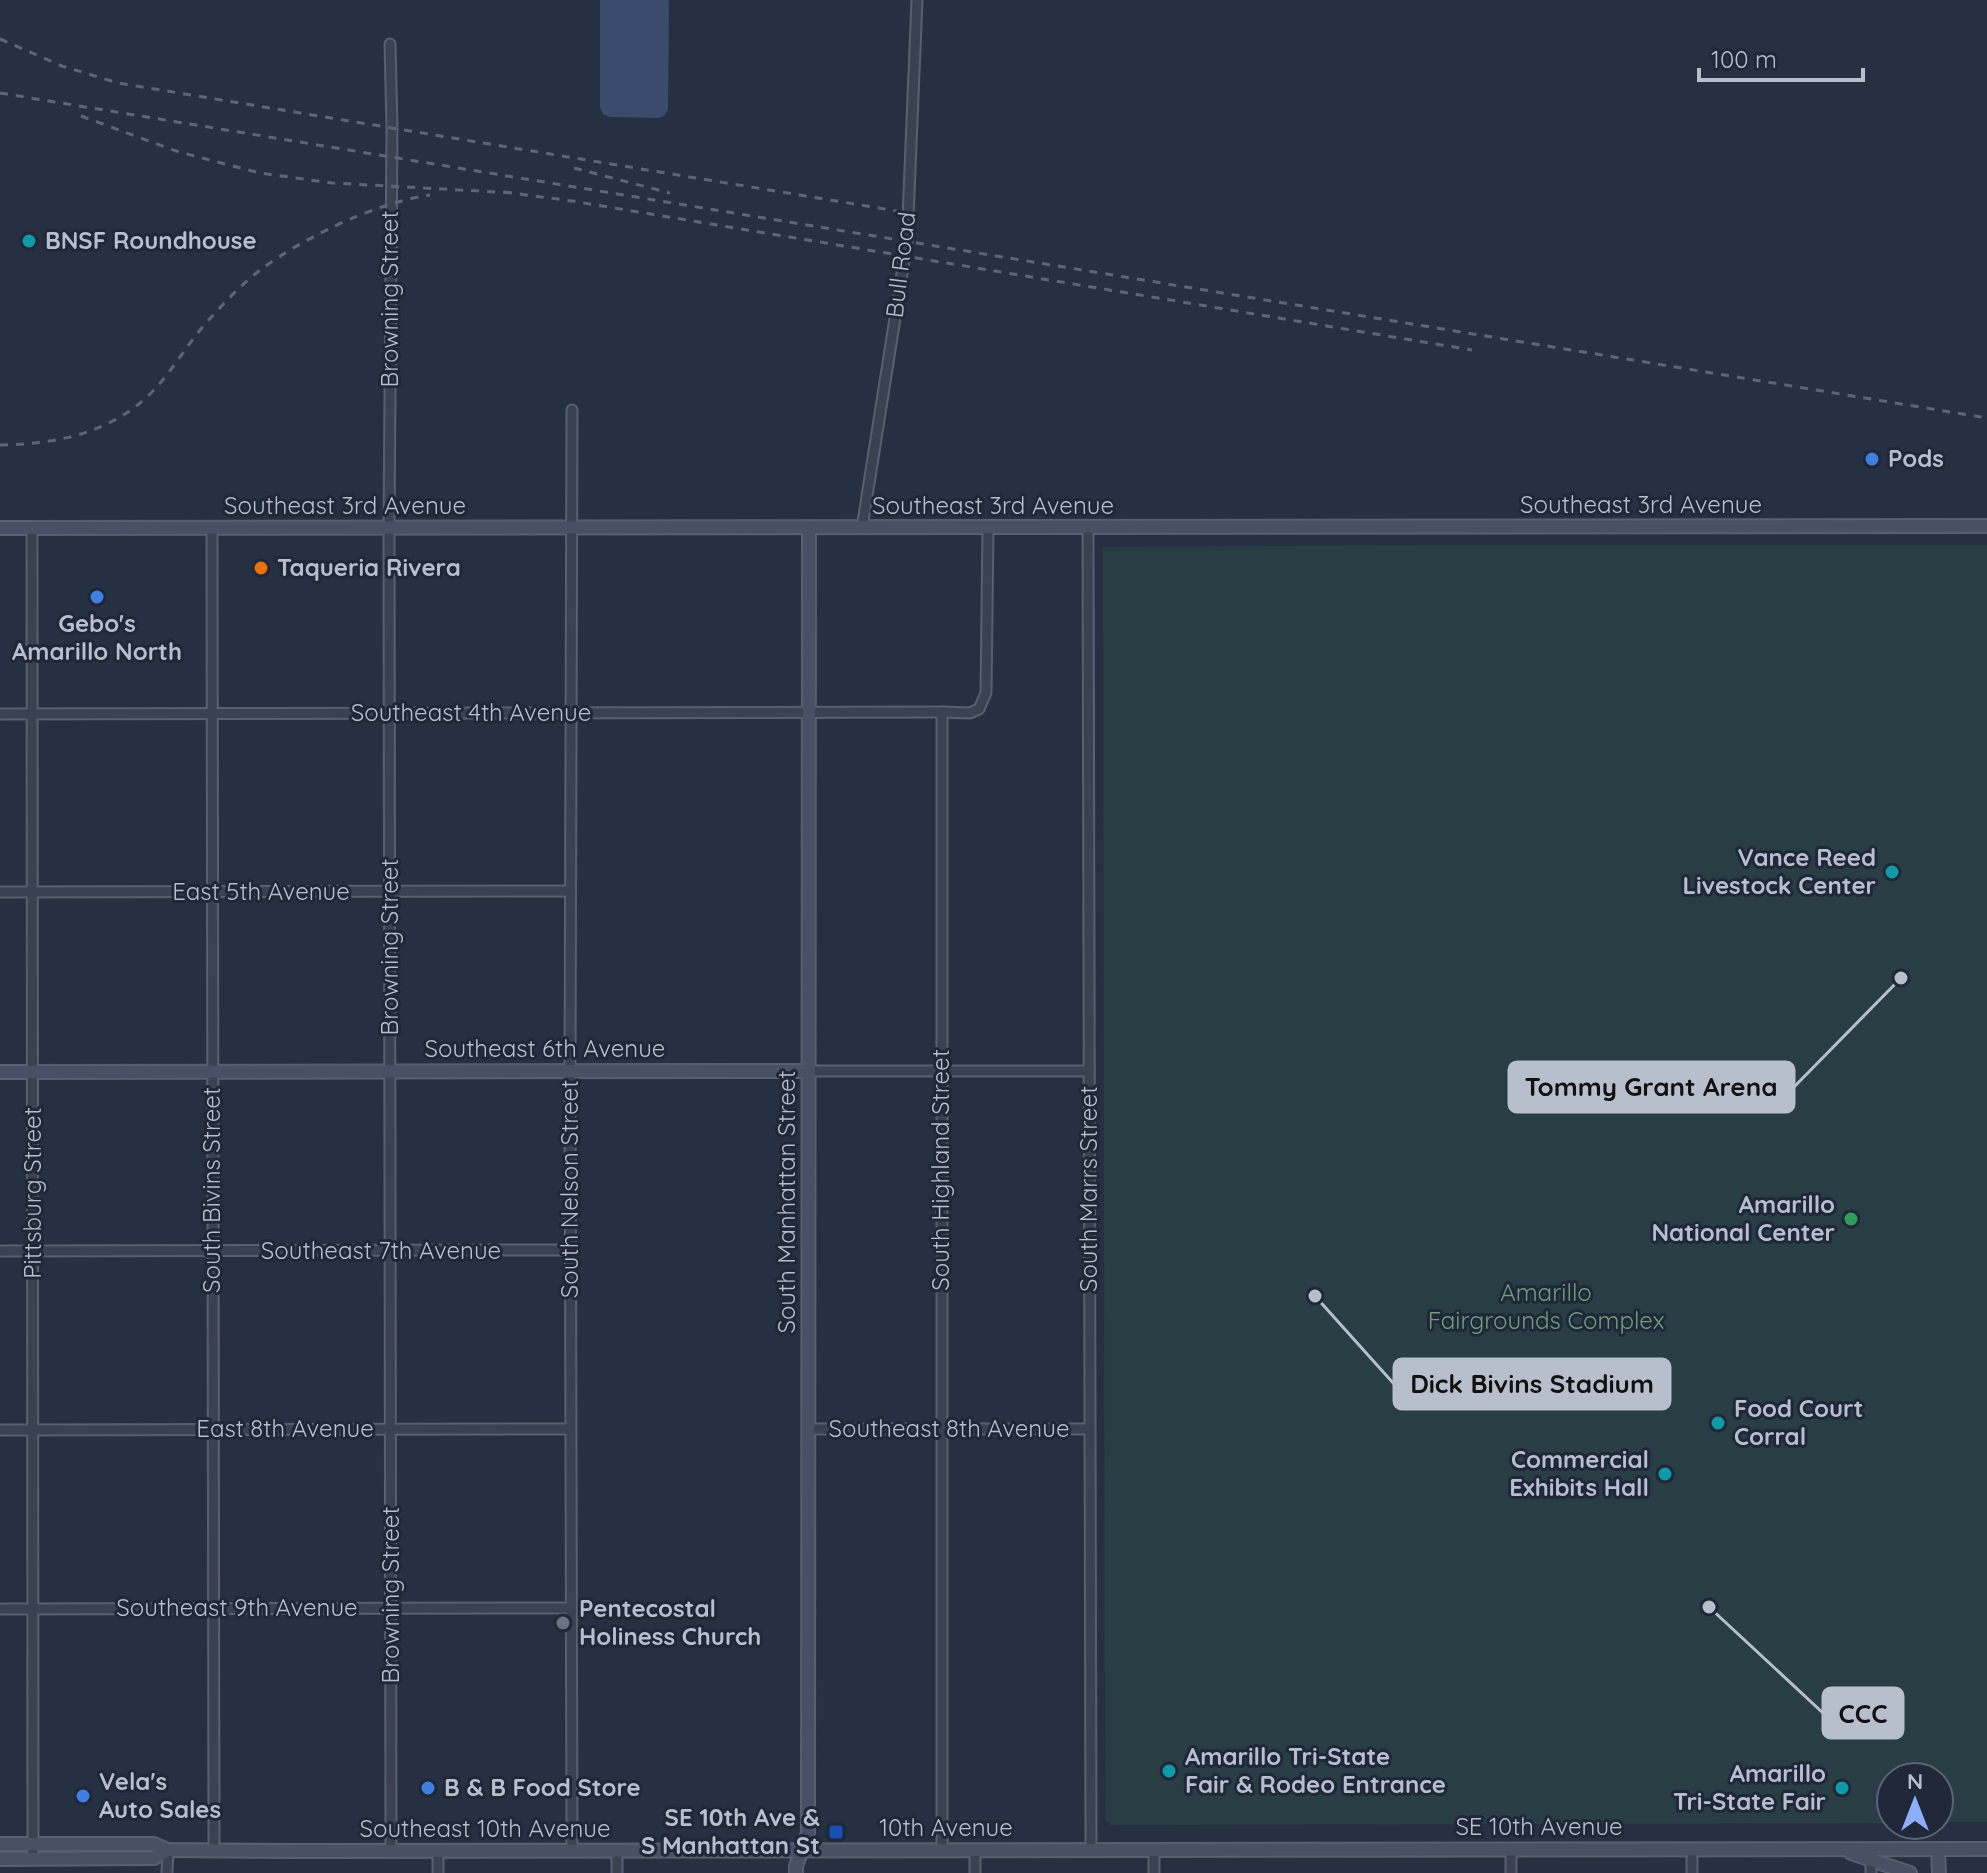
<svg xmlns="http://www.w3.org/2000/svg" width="1987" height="1873" viewBox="0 0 1987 1873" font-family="Quicksand,sans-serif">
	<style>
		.green { fill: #283e44 }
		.water { fill: #3b4b6c }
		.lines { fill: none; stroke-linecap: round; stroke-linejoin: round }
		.street-casing { stroke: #586070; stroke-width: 13 }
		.secondary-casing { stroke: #586070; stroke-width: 16 }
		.street { stroke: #3a4252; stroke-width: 9 }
		.secondary { stroke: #485065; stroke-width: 12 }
		.rail { stroke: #5c6679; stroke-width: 3; stroke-dasharray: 8 8; stroke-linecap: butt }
		.culture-dot { fill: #0f9aa8; stroke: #1f2738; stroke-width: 3 }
		.shop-dot { fill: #3f7fe0; stroke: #1f2738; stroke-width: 3 }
		.food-dot { fill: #e8710a; stroke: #1f2738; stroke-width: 3 }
		.leisure-dot { fill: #2e9e5b; stroke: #1f2738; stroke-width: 3 }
		.worship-dot { fill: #6b7280; stroke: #1f2738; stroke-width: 3 }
		.transit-dot { fill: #1a4fb4; stroke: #1f2738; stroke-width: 3 }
		.labels { text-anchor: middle; stroke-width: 6; stroke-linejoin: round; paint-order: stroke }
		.poi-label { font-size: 24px; font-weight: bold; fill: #b7becc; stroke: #1f2738; text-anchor: start }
		.street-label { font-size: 24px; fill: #b7becc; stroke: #1f2738 }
		.park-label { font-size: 24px; fill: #6e9e7d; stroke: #1f2738 }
		.leader { fill: none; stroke: #b7becc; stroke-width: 3 }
		.callout-dot { fill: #b7becc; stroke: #1f2738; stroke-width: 3 }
		.callout { fill: #b7becc; stroke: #b7becc; stroke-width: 3 }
		.callout-label { font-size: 26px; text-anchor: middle; font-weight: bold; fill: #111 }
	</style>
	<rect width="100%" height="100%" fill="#263043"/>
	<!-- green -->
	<path class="green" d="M1447 545H1987V1822H1939V1777H1891V1823L1111 1825 1105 1819 1103 547Z"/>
	<!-- water -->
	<path class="water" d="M600 0H669L668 109 665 115 659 118 610 117 603 114 600 107Z"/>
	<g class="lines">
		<defs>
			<g id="street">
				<path d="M390 44 392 128 389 528 391 1851"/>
				<path d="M572 410 570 1071 572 1851"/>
				<path d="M32 528 33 1858"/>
				<path d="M212 528 214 1851"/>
				<path d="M862 528 907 242 917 0"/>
				<path d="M1088 528 1091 1850"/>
				<path d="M0 714 942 712"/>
				<path d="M0 892 570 891"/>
				<path d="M809 1071H1089"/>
				<path d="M0 1251 570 1250"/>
				<path d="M810 1429H1089"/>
				<path d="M0 1430 570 1429"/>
				<path d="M0 1609 570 1608"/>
				<path d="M1511 1849V1873"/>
				<path d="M1692 1849V1873"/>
				<path d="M617 1850V1873"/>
				<path d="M942 1850V712L970 713 979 709 986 693 988 527"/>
				<path d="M975 1850V1873"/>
				<path d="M1154 1850V1873"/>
				<path d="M438 1851V1873"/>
				<path d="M1871 1856V1873"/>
				<path d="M167 1873 168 1850"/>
			</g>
			<g id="secondary">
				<path d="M0 528 1987 526"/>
				<path d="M0 1072 809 1071"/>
				<path d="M0 1844H154L168 1850 303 1851 1987 1849"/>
				<path d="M1938 1849 1939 1873"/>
				<path d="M1851 1853 1910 1873"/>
				<path d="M0 1859 154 1858 168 1850"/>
				<path d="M796 1873V1866L808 1833 809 528"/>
			</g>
		</defs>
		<!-- street casing -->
		<use href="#street" class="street-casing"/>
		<!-- secondary casing -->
		<use href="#secondary" class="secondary-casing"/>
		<!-- street -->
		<use href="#street" class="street"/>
		<!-- secondary -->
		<use href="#secondary" class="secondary"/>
		<!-- rail -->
		<g class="rail">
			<path d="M0 39 62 66 118 83 897 211"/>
			<path d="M0 93 1987 418"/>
			<path d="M81 116 179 152 260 173 332 183 515 193"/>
			<path d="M574 168 670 193"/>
			<path d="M504 192 572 201 1472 350"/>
			<path d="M0 445C55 444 110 434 151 393 172 372 187 344 207 322 222 305 242 284 259 271 304 237 375 203 430 195"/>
		</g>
	</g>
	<!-- markers -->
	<g class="culture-dot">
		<circle cx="29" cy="241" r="8"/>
		<circle cx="1892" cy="872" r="8"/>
		<circle cx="1718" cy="1423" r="8"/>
		<circle cx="1665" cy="1474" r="8"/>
		<circle cx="1169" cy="1771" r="8"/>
		<circle cx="1842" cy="1788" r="8"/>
	</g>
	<g class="shop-dot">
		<circle cx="1872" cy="459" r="8"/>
		<circle cx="97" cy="597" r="8"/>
		<circle cx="428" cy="1788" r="8"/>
		<circle cx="83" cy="1796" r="8"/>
	</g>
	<circle class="food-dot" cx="261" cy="568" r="8"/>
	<circle class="leisure-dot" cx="1851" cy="1219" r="8"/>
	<circle class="worship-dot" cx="563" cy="1623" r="8"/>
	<rect class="transit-dot" x="828" y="1824" width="16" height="16" rx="4"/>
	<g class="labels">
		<!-- poi labels -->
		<g class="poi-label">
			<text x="45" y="249">BNSF Roundhouse</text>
			<text x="1888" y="467">Pods</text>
			<text x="277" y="576">Taqueria Rivera</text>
			<text x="97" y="632" text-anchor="middle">Gebo's<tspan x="97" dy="28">Amarillo North</tspan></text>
			<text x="1876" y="866" text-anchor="end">Vance Reed<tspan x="1876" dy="28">Livestock Center</tspan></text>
			<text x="1835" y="1213" text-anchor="end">Amarillo<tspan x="1835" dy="28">National Center</tspan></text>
			<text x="1734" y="1417">Food Court<tspan x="1734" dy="28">Corral</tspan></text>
			<text x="1649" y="1468" text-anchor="end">Commercial<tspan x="1649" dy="28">Exhibits Hall</tspan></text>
			<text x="579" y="1617">Pentecostal<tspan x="579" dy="28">Holiness Church</tspan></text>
			<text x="1185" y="1765">Amarillo Tri-State<tspan x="1185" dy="28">Fair &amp; Rodeo Entrance</tspan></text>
			<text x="1826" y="1782" text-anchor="end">Amarillo<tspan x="1826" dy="28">Tri-State Fair</tspan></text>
			<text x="99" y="1790">Vela's<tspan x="99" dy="28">Auto Sales</tspan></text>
			<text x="444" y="1796">B &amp; B Food Store</text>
			<text x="820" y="1826" text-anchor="end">SE 10th Ave &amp;<tspan x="820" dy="28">S Manhattan St</tspan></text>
		</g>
		<!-- street labels -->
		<g class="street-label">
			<text transform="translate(901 265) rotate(-83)" y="8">Bull Road</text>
			<text transform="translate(390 299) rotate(-90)" y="8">Browning Street</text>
			<text x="1641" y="513">Southeast 3rd Avenue</text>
			<text x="345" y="514">Southeast 3rd Avenue</text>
			<text x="993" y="514">Southeast 3rd Avenue</text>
			<text x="471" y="721">Southeast 4th Avenue</text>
			<text x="261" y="900">East 5th Avenue</text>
			<text transform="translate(390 947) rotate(-90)" y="8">Browning Street</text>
			<text x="545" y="1057">Southeast 6th Avenue</text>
			<text transform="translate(941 1170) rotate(-90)" y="8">South Highland Street</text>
			<text transform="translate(570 1189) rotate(-90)" y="8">South Nelson Street</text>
			<text transform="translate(1089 1189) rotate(-90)" y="8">South Marrs Street</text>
			<text transform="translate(212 1190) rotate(-90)" y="8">South Bivins Street</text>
			<text transform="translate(33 1193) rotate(-90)" y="8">Pittsburg Street</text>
			<text transform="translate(787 1202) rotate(-90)" y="8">South Manhattan Street</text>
			<text x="381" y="1259">Southeast 7th Avenue</text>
			<text x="285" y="1437">East 8th Avenue</text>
			<text x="949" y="1437">Southeast 8th Avenue</text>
			<text transform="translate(391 1595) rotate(-90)" y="8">Browning Street</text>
			<text x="237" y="1616">Southeast 9th Avenue</text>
			<text x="1539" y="1835">SE 10th Avenue</text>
			<text x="946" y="1836">10th Avenue</text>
			<text x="485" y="1837">Southeast 10th Avenue</text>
		</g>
		<!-- park labels -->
		<g class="park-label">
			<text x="1546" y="1301">Amarillo<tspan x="1546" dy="28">Fairgrounds Complex</tspan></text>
		</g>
	</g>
	<!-- callouts -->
	<path class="leader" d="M1901 978L1794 1087M1315 1296L1394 1384M1709 1607L1823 1713"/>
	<g class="callout-dot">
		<circle cx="1901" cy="978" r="8"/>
		<circle cx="1315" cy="1296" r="8"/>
		<circle cx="1709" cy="1607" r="8"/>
	</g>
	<g class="callout">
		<rect x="1509" y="1062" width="285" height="50" rx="8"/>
		<rect x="1394" y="1359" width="276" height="50" rx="8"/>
		<rect x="1823" y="1688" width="80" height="50" rx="8"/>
	</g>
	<g class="callout-label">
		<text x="1651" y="1096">Tommy Grant Arena</text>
		<text x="1532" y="1393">Dick Bivins Stadium</text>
		<text x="1863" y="1723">CCC</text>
	</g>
	<!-- north arrow -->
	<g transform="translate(1915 1801)"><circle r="38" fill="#1f2738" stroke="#5c6373" stroke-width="2"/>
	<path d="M0-6L14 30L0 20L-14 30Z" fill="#8eaefb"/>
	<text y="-12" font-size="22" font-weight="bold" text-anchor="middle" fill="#b7becc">N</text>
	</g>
	<!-- scale -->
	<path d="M1699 68v12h164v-12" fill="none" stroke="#b7becc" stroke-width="4"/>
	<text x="1711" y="68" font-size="24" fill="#b7becc" stroke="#1f2738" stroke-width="6" paint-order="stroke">100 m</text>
</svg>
